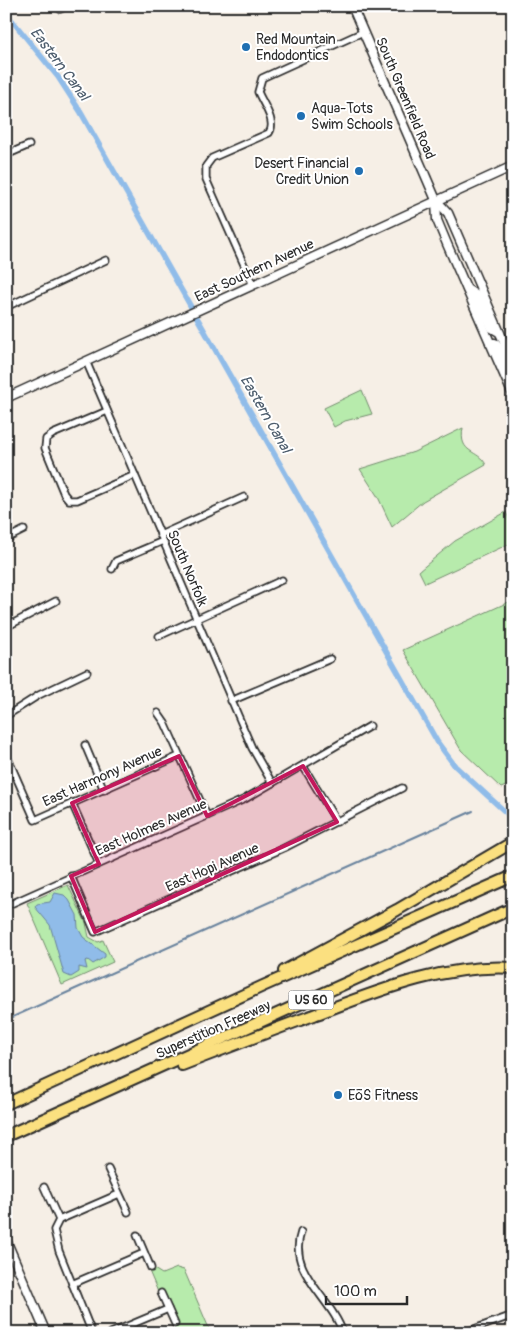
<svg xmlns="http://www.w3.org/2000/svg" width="519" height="1339" viewBox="0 0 519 1339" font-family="Pangolin,sans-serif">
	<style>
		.green { fill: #b7ebac; stroke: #718b6c }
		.water { fill: #90bce9; stroke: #68829d }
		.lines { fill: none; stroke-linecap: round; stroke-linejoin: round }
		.stream { stroke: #68829d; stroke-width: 2 }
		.canal { stroke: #90bce9; stroke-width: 5.5 }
		.street-casing { stroke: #2b2b2b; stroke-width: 9 }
		.secondary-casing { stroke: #2b2b2b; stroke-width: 11 }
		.highway-casing { stroke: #2b2b2b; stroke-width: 14 }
		.street { stroke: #fff; stroke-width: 5.5 }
		.secondary { stroke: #fff; stroke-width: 8 }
		.highway { stroke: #fbe080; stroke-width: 10 }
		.marked { fill: #c2185b; fill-opacity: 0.2; stroke: #c2185b; stroke-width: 4; stroke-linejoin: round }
		.poi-dot { fill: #1f6fb2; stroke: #fff; stroke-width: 2 }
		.labels { text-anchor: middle; stroke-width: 4; stroke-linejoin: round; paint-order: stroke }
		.shield { fill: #fff; stroke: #6b6b6b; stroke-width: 1 }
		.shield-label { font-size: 12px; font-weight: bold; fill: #2b2b2b }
		.poi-label { font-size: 14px; fill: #2b2b2b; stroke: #fff; text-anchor: start }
		.street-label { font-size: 14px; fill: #2b2b2b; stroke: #fff }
		.water-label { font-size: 15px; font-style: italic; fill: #4e5e6e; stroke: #fff }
	</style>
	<rect width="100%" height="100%" fill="#f6efe6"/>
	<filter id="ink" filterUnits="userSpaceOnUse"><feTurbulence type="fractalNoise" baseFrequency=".02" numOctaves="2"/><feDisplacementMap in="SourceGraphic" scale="10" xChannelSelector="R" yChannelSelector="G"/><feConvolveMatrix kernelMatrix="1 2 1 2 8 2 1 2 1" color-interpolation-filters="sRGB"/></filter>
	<g filter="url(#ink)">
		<!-- green -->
		<g class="green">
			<path d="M362 390 372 414 345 421 334 427 324 408Z"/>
			<path d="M463 428C458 455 479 449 486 465L423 501 392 527 378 497 360 469 414 452Z"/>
			<path d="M506 512 513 528V542L425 583 419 571 455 541Z"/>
			<path d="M513 600V783L501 788 461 750 403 650Z"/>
			<path d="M68 885 86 923 89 937 98 942 103 940 113 962 62 985 27 903Z"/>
			<path d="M177 1268 184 1270 211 1333H176L174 1327 177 1324 163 1290 158 1292 149 1271 154 1269 162 1274Z"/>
		</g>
		<!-- water -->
		<path class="water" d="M55 893 64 895 69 900 77 915 78 928 83 937 105 954V957L93 964 88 960 85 961 87 969 79 967V972L71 977 64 974 50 925 35 907 37 904 50 902Z"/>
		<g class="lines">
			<!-- stream -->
			<path class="stream" d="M6 1020 473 811"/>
			<!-- canal -->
			<path class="canal" d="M6 13 58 77 80 111 438 743 455 766 513 819"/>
			<defs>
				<g id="street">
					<path d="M60 9 67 6"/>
					<path d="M6 155 29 145"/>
					<path d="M253 285 206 179V166L212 158 269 133C277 122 263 104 258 92L262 78 363 32"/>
					<path d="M6 307 106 260"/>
					<path d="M86 361 252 748 272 783"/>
					<path d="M107 411 53 434 46 439 45 448 64 494 69 500H77L135 475"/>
					<path d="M160 535 244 497"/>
					<path d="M6 539 24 530"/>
					<path d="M112 569 116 561 163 541"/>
					<path d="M6 627 56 601"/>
					<path d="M159 636 282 580"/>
					<path d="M231 701 330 659"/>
					<path d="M158 713 165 723 207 816"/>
					<path d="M6 716 39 695 87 672"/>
					<path d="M85 745 104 790"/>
					<path d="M6 754 35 820 179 756"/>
					<path d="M303 766 337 822"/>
					<path d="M72 803 99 864"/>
					<path d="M71 876 95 932 284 848 402 788"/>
					<path d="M6 906 245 799 370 726"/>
					<path d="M108 1169 128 1212"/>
					<path d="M44 1187 59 1220"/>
					<path d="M301 1232C287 1272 331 1297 343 1333"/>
					<path d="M137 1235 151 1268"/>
					<path d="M72 1284 144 1253"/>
					<path d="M161 1293 175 1324"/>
					<path d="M92 1333 59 1251 54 1230 59 1220 119 1194"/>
					<path d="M111 1333 168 1309"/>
					<path d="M463 1333 513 1315"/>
				</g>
				<g id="secondary">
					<path d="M352 6 436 200 437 220 447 244 513 395"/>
					<path d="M436 200 448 213 513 363"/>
					<path d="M467 289 476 295 492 328 499 332"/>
					<path d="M490 343H495L501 351 513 377"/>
					<path d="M6 398 513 166"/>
					<path d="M6 1240 46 1333"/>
				</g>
				<g id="highway">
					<path d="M284 971 397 910 513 842"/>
					<path d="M182 1065C226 1048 270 1031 314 1015 378 991 443 964 513 968"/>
					<path d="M6 1104 263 986 513 876"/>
					<path d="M6 1136 513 908"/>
				</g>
			</defs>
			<!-- street casing -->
			<use href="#street" class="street-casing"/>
			<!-- secondary casing -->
			<use href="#secondary" class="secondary-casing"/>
			<!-- highway casing -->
			<use href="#highway" class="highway-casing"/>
			<!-- street -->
			<use href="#street" class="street"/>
			<!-- secondary -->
			<use href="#secondary" class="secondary"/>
			<!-- highway -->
			<use href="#highway" class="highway"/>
		</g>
	</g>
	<!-- marked area -->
	<path class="marked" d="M179 756 207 816 303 766 337 822 95 932 71 876 99 864 72 803Z"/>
	<!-- markers -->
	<g class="poi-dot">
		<circle cx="246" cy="47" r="5"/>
		<circle cx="301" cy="116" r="5"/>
		<circle cx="359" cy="171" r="5"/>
		<circle cx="338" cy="1095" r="5"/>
	</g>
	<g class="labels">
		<!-- shield labels -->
		<rect class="shield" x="288.5" y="990.5" width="45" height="19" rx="4"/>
		<g class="shield-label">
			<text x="311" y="1004">US 60</text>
		</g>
		<!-- poi labels -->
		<g class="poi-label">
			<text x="256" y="44">Red Mountain<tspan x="256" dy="16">Endodontics</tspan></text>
			<text x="311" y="113">Aqua-Tots<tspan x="311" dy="16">Swim Schools</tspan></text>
			<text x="349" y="168" text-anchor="end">Desert Financial<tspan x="349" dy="16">Credit Union</tspan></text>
			<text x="348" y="1100">EōS Fitness</text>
		</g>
		<!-- street labels -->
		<g class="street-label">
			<text transform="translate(406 98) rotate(67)" y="5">South Greenfield Road</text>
			<text transform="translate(254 270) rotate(-25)" y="5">East Southern Avenue</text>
			<text transform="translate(188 568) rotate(67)" y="5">South Norfolk</text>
			<text transform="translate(102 776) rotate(-24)" y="5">East Harmony Avenue</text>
			<text transform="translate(151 827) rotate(-24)" y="5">East Holmes Avenue</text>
			<text transform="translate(212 867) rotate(-24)" y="5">East Hopi Avenue</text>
			<text transform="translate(213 1029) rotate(-24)" y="5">Superstition Freeway</text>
		</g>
		<!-- water labels -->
		<g class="water-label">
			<text transform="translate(60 64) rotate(53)" y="5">Eastern Canal</text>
			<text transform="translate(266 414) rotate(60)" y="5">Eastern Canal</text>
		</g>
	</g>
	<!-- margin -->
	<rect width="519" height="1339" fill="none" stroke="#fff" stroke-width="25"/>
	<rect x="12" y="12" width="494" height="1314" fill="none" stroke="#2b2b2b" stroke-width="2" filter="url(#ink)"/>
	<!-- scale -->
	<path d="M326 1296v8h81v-8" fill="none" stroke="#2b2b2b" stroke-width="2.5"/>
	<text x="334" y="1296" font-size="15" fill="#2b2b2b" stroke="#ffffff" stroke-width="4" paint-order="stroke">100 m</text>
</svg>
